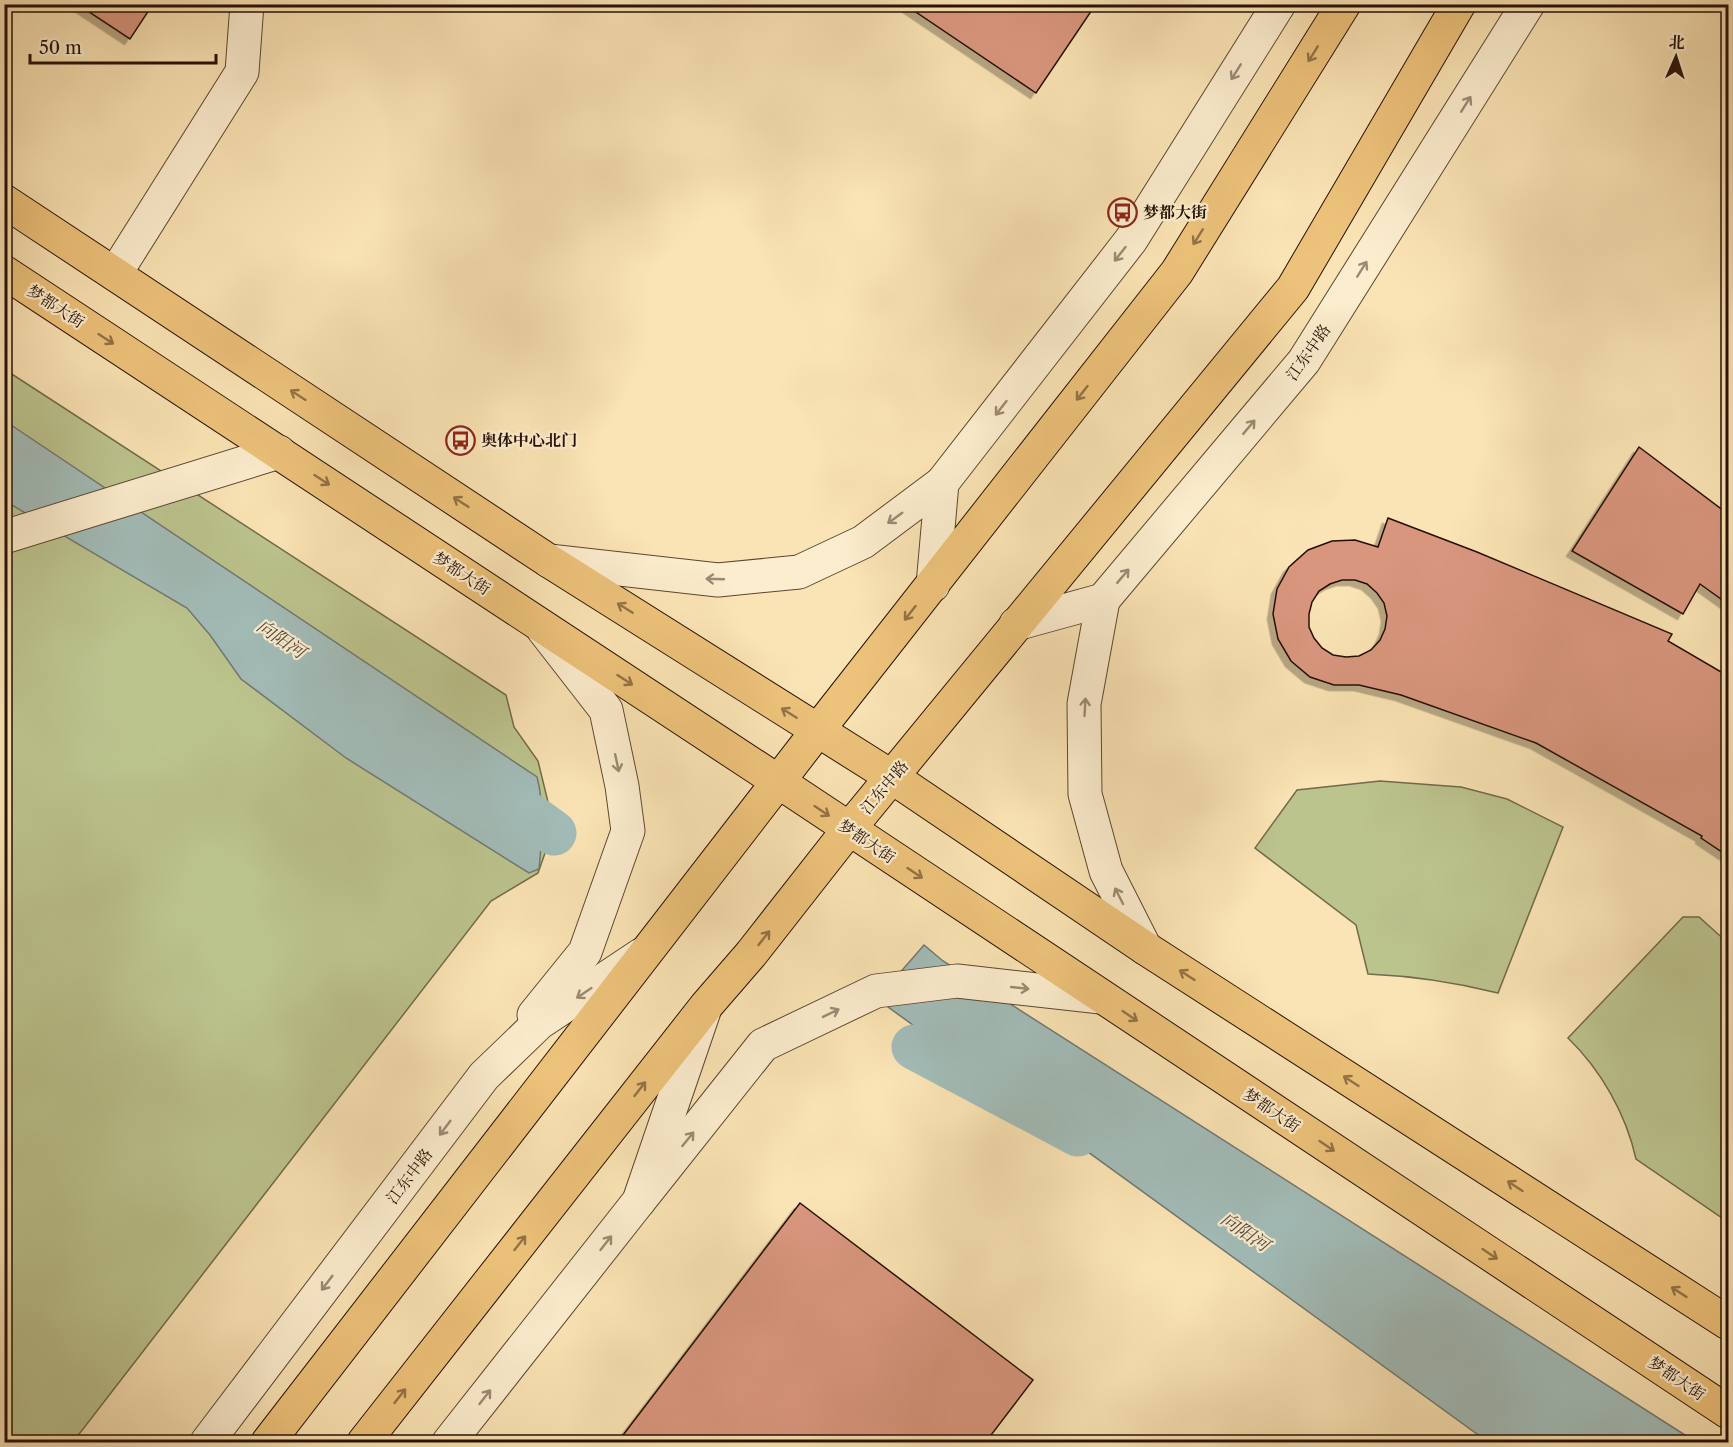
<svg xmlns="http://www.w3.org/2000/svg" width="1733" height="1447" viewBox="0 0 1733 1447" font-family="'Libre Caslon Text','Noto Serif SC',serif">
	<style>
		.green { fill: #bcc48e; stroke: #726a4a; stroke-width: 1.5 }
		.water { fill: #a2bcb8; stroke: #717870; stroke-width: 1.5 }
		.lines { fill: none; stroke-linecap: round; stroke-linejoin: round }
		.river { stroke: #a2bcb8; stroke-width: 45 }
		.building { fill: #d8967e; stroke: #271105; stroke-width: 1.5; fill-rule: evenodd; filter: url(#shadow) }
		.minor-casing { stroke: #5c4631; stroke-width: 35 }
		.major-casing { stroke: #271105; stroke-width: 35 }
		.minor { stroke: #fcedce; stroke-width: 33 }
		.major { stroke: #edc27a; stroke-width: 33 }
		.oneway { stroke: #947245 }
		.oneway2 { stroke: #9c8a74 }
		.labels { text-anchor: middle; stroke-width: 4.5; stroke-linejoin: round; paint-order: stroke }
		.poi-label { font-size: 16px; font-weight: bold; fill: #271105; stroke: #fcedce; text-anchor: start }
		.street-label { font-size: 16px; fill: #271105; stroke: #fcedce }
		.water-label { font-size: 18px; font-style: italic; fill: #524d44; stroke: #fcedce }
	</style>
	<defs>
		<filter id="shadow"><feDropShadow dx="-5.5" dy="5.5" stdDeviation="0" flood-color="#0004"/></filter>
	</defs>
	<rect width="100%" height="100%" fill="#fae3b4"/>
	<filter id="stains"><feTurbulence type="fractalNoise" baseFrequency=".00333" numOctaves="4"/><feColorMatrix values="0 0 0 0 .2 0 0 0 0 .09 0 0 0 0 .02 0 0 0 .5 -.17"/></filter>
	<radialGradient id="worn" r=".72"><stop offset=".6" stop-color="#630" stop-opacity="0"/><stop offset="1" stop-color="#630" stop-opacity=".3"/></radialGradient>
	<!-- green -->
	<g class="green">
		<path d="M4 369 506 695 514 727 538 761 549 806 550 839 538 873 491 901 73 1442H5Z"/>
		<path d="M1380 781 1461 787 1507 799 1563 827 1498 993C1454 982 1414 976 1368 974L1356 925 1255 848 1297 790Z"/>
		<path d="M1683 917H1699L1728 943V1222L1636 1159C1626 1114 1601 1070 1568 1038Z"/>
	</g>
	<!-- water -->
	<g class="water">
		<path d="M5 421 537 777C545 808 542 838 539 869L529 873 346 758 241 679 210 635 187 608 5 501Z"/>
		<path d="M924 945 943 961 1696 1442H1488L877 999Z"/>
	</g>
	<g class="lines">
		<!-- river -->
		<g class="river">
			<path d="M493 789 554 833"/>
			<path d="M914 1047 1078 1134"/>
		</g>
	</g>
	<!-- building -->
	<g class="building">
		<path d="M77 4H153L130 39Z"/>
		<path d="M904 4H1096L1036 93Z"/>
		<path d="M1639 447 1728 514V604L1700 584 1683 614 1572 551Z"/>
		<path d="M1388 518 1477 552 1672 634 1668 641 1728 676V856L1701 838 1702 836 1536 743 1401 695 1359 685H1334L1310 677 1291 661 1278 639 1273 614 1277 589 1289 567 1308 550 1332 541 1355 540 1378 547ZM1342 580H1355L1367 584 1377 593 1384 603 1387 616 1385 629 1380 640 1371 650 1359 656 1346 657 1333 655 1322 648 1314 638 1309 627V614L1312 602 1319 591 1330 584Z"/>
		<path d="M800 1203 1033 1380 985 1443H617Z"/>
	</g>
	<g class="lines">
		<defs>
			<g id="minor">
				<path d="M115 274 242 72 247 4"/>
				<path d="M4 537 279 452"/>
				<path d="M549 561 718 580 799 572 863 542 942 483"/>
				<path d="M933 585 942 483 1131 240 1279 4"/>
				<path d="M1103 600 1084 704 1085 794 1106 871 1145 948"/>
				<path d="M1016 624 1103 600 1304 361 1528 4"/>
				<path d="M534 1015 585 952 628 831 622 786 606 710 543 629"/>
				<path d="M639 1201 763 1045 876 991 957 981 1101 997"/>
				<path d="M207 1442 484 1076 539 1023 641 955"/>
				<path d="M449 1442 639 1201 704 1011"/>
			</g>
			<g id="major">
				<path d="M4 201 549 561 892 777 1145 948 1728 1323"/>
				<path d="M4 272 779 782 1728 1412"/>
				<path d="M268 1442 818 730 1177 272 1344 4"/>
				<path d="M364 1442 706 1006 751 954 849 829 1293 288 1459 4"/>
			</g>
		</defs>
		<!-- minor casing -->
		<use href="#minor" class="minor-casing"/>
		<!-- major casing -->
		<use href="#major" class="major-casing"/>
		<!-- minor -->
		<use href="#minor" class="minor"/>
		<!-- major -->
		<use href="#major" class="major"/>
	</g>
	<!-- one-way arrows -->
	<defs><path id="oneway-shaft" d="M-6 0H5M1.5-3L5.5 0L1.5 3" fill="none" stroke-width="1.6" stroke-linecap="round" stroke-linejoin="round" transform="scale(1.5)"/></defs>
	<g class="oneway">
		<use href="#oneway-shaft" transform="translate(1313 54) rotate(122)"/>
		<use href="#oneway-shaft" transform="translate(1198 237) rotate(122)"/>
		<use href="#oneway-shaft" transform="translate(106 339) rotate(33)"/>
		<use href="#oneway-shaft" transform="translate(1082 393) rotate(128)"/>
		<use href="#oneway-shaft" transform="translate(298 395) rotate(-147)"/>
		<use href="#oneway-shaft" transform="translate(322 480) rotate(33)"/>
		<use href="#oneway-shaft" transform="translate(461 502) rotate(-147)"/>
		<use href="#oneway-shaft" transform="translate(625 608) rotate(-148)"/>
		<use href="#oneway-shaft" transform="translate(910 613) rotate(128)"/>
		<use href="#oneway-shaft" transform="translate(625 680) rotate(33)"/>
		<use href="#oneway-shaft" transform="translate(789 713) rotate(-148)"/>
		<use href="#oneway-shaft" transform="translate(822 811) rotate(34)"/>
		<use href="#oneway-shaft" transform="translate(915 873) rotate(34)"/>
		<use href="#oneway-shaft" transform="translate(764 938) rotate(-52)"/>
		<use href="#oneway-shaft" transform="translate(1187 975) rotate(-147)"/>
		<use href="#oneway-shaft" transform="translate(1130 1016) rotate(34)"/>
		<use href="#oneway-shaft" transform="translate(1351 1081) rotate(-147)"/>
		<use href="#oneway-shaft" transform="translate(640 1089) rotate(-52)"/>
		<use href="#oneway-shaft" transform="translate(1327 1146) rotate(34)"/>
		<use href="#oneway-shaft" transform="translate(1515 1186) rotate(-147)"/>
		<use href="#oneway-shaft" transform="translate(520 1243) rotate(-52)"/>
		<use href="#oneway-shaft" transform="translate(1490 1254) rotate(34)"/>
		<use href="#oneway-shaft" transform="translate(1679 1292) rotate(-147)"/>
		<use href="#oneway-shaft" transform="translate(400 1396) rotate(-52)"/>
	</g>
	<g class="oneway2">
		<use href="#oneway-shaft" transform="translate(1236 72) rotate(122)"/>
		<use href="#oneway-shaft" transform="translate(1466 104) rotate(-58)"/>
		<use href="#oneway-shaft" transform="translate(1120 254) rotate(128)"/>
		<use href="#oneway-shaft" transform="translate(1362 269) rotate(-58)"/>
		<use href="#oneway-shaft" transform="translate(1001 408) rotate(128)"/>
		<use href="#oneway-shaft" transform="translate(1249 427) rotate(-50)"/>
		<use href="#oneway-shaft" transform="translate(895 518) rotate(144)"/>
		<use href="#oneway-shaft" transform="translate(1123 576) rotate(-50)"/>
		<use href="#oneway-shaft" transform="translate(715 579) rotate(-178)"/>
		<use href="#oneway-shaft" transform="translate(1085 707) rotate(-87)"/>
		<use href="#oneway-shaft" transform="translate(617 763) rotate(78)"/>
		<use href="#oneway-shaft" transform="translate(1119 896) rotate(-117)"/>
		<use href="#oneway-shaft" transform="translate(1020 988) rotate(6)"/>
		<use href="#oneway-shaft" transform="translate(584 993) rotate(146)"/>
		<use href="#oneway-shaft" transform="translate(831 1013) rotate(-26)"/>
		<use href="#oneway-shaft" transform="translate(445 1128) rotate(127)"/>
		<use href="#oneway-shaft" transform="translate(688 1139) rotate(-51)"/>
		<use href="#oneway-shaft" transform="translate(606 1243) rotate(-52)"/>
		<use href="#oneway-shaft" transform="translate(327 1283) rotate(127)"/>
		<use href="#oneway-shaft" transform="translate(485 1397) rotate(-52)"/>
	</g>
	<!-- icons -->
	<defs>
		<symbol id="bus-ring" viewBox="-11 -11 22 22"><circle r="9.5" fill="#fcedce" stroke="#8f2418" stroke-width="1.5"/><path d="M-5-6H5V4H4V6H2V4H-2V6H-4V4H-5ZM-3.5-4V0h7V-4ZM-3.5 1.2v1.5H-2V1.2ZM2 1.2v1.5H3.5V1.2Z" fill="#8f2418"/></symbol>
	</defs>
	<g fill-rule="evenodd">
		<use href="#bus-ring" x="1106" y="196" width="33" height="33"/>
		<use href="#bus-ring" x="444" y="424" width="33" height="33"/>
	</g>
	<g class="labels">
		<!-- poi labels -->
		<g class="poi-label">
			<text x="1143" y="218">梦都大街</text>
			<text x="481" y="446">奥体中心北门</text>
		</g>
		<!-- street labels -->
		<g class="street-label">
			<text transform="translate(56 306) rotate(33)" y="6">梦都大街</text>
			<text transform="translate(1308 352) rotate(-55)" y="6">江东中路</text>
			<text transform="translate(462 573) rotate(33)" y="6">梦都大街</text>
			<text transform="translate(884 787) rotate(-50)" y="6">江东中路</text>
			<text transform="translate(867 841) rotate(34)" y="6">梦都大街</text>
			<text transform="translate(1272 1110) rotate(34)" y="6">梦都大街</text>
			<text transform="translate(409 1176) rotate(-53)" y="6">江东中路</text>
			<text transform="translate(1677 1378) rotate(34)" y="6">梦都大街</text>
		</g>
		<!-- water labels -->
		<g class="water-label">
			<text transform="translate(281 639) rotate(34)" y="6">向阳河</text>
			<text transform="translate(1245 1232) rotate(34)" y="6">向阳河</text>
		</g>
	</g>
	<!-- margin -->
	<rect width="1733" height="1447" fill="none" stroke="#fae3b4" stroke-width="24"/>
	<rect x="6" y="6" width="1721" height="1435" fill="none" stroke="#271105" stroke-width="3"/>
	<rect x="12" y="12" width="1709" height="1423" fill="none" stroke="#271105" stroke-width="1.5"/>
	<!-- north arrow -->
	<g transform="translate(1676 57) rotate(3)" stroke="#fcedce" stroke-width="4.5" paint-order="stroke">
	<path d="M0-4.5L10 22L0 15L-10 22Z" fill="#271105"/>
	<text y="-9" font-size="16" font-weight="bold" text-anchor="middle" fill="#271105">北</text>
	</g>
	<!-- scale -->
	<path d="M30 54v9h186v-9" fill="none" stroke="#271105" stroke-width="3"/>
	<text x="39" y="54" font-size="18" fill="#271105" stroke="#fcedce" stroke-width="4.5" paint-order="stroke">50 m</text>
	<rect width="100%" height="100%" filter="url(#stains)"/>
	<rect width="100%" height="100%" fill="url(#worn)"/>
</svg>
